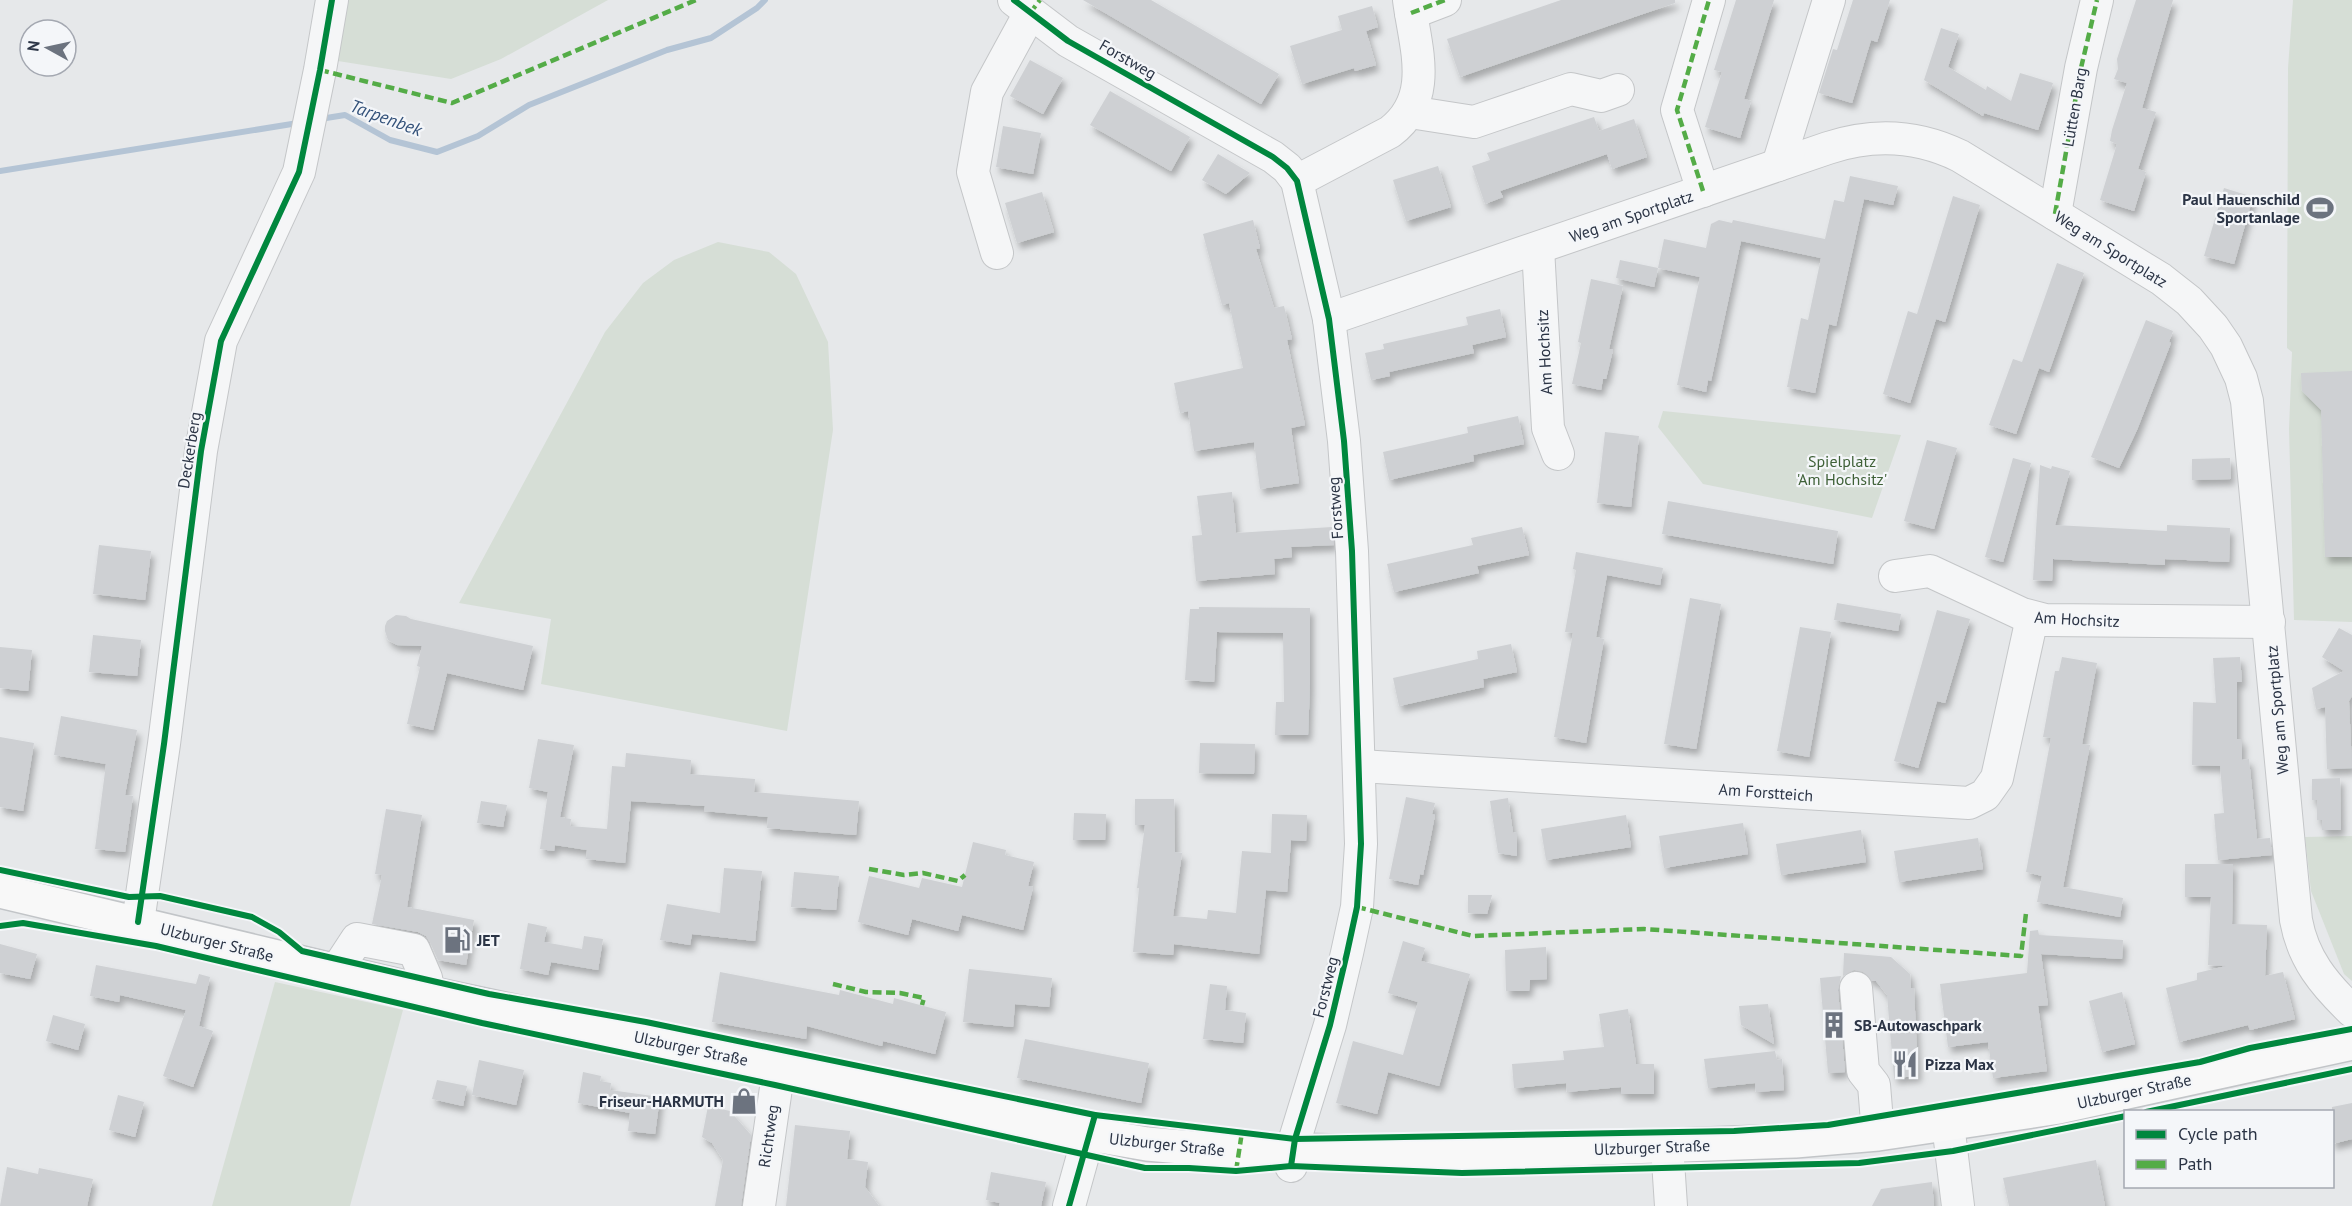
<svg xmlns="http://www.w3.org/2000/svg" width="2352" height="1206" viewBox="0 0 2352 1206" font-family="'PT Sans',sans-serif">
	<style>
		.green { fill: #d6ded6 }
		.lines { fill: none; stroke-linecap: round; stroke-linejoin: round }
		.stream { stroke: #b4c4d5; stroke-width: 6 }
		.building { fill: #ced0d3; filter: url(#shadow) }
		.minor-casing { stroke: #c4c6c8; stroke-width: 34 }
		.major-casing { stroke: #c2c5c8; stroke-width: 36 }
		.minor { stroke: #f5f6f7; stroke-width: 32 }
		.major { stroke: #f8f8f8; stroke-width: 33 }
		.quiet { stroke: #54ac47; stroke-width: 4.5; stroke-dasharray: 9 4.5; stroke-linecap: butt }
		.cycleway-casing { stroke: #f4f6f9; stroke-width: 10 }
		.cycleway { stroke: #00873e; stroke-width: 6 }
		.labels { text-anchor: middle; stroke-width: 4.5; stroke-linejoin: round; paint-order: stroke }
		.street-label { font-size: 16px; fill: #2b3445; stroke: #f4f6f9 }
		.poi-label { font-size: 16px; font-weight: bold; fill: #2b3445; stroke: #f4f6f9; text-anchor: start }
		.park-label { font-size: 16px; fill: #3f6138; stroke: #f4f6f9 }
		.water-label { font-size: 18px; font-style: italic; fill: #34527a; stroke: #f4f6f9 }
	</style>
	<defs>
		<filter id="shadow"><feDropShadow dx="3.5" dy="6" stdDeviation="3" flood-color="#0004"/></filter>
	</defs>
	<rect width="100%" height="100%" fill="#e6e8ea"/>
	<!-- green -->
	<g class="green">
		<path d="M346 0H608L501 59 451 79 338 61Z"/>
		<path d="M2293 0H2352V622L2294 620 2289 429 2292 352 2287 348 2288 68Z"/>
		<path d="M718 242 769 252 796 274 828 342 833 430 787 731 541 684 551 619 459 603 605 332 643 283 674 260Z"/>
		<path d="M1663 411 1901 435 1872 518 1703 484 1658 427Z"/>
		<path d="M2352 836V981L2344 974 2311 891 2305 837Z"/>
		<path d="M275 982 403 1010 350 1206H212Z"/>
	</g>
	<g class="lines">
		<!-- stream -->
		<g class="stream">
			<path d="M320 119 345 115 390 140 437 152 478 136 529 105 667 50 711 38 757 8 765 0"/>
			<path d="M0 171 298 123"/>
		</g>
	</g>
	<!-- building -->
	<g class="building">
		<path d="M1083 0H1151L1279 74 1261 104Z"/>
		<path d="M1561 0H1675V3L1460 77 1447 39Z"/>
		<path d="M1736 0H1774L1744 99 1751 101 1740 138 1705 127 1722 72 1714 70Z"/>
		<path d="M1853 0H1890L1877 42 1871 40 1852 103 1819 93 1833 49 1837 50Z"/>
		<path d="M2136 0H2173L2142 108 2156 112 2138 169 2146 172 2134 211 2100 200 2117 144 2110 141 2112 130 2127 83 2114 79 2118 69 2117 59Z"/>
		<path d="M1372 6 1378 27 1366 31 1376 65 1355 71 1354 68 1302 84 1290 46 1342 30 1338 16Z"/>
		<path d="M1941 28 1959 34 1948 67 1986 90 1987 86 2011 101 2020 73 2053 83 2038 130 1984 113 1983 116 1924 80Z"/>
		<path d="M1030 60 1063 78 1043 114 1010 96Z"/>
		<path d="M1110 91 1190 137 1171 171 1090 125Z"/>
		<path d="M1594 117 1599 131 1634 119 1647 157 1612 169 1607 154 1500 191 1503 197 1485 204 1472 166 1490 160 1487 153Z"/>
		<path d="M1003 126 1041 133 1033 174 996 167Z"/>
		<path d="M1218 154 1250 173 1226 194 1202 180Z"/>
		<path d="M1438 166 1451 207 1406 221 1393 180Z"/>
		<path d="M1850 176 1898 186 1893 205 1864 199 1836 326 1829 324 1815 393 1787 387 1801 318 1808 320 1821 258 1741 241 1711 381 1708 380 1706 392 1677 385 1700 277 1658 268 1664 239 1706 248 1711 224 1719 220 1732 223 1733 220 1825 239 1834 200 1844 202Z"/>
		<path d="M2224 188 2253 197 2234 264 2204 256Z"/>
		<path d="M1042 192 1054 232 1017 243 1005 203Z"/>
		<path d="M1953 196 1980 205 1945 322 1936 319 1910 403 1883 394 1908 311 1917 314Z"/>
		<path d="M1253 220 1260 248 1256 249 1274 308 1284 306 1292 339 1287 340 1305 425 1291 428 1299 483 1260 489 1254 442 1194 451 1188 411 1180 413 1174 383 1243 368 1229 303 1222 305 1203 234Z"/>
		<path d="M1620 260 1658 268 1654 287 1616 278Z"/>
		<path d="M2057 263 2084 273 2049 372 2039 368 2016 434 1989 425 2013 359 2022 362Z"/>
		<path d="M1591 279 1623 286 1609 349 1613 350 1606 379H1603L1601 390 1572 384 1581 343 1578 342Z"/>
		<path d="M1500 309 1506 337 1472 345 1474 353 1389 372 1390 376 1371 380 1365 353 1384 349 1383 344 1468 325 1466 317Z"/>
		<path d="M2146 320 2173 331 2169 342 2171 343 2137 430 2119 468 2091 457Z"/>
		<path d="M2352 371V557H2325L2321 410 2302 391 2301 373Z"/>
		<path d="M1518 416 1524 444 1473 455 1474 461 1389 480 1383 452 1468 433 1467 427Z"/>
		<path d="M1605 432 1639 436 1631 507 1597 503Z"/>
		<path d="M1927 440 1957 448 1934 529 1904 521Z"/>
		<path d="M2013 458 2031 463 2003 562 1985 557Z"/>
		<path d="M2230 458 2231 479 2192 480V459Z"/>
		<path d="M2040 465 2051 469 2052 466 2070 471 2055 525 2167 531V525L2230 528 2229 562 2165 559V565L2053 559 2052 581 2033 580Z"/>
		<path d="M1232 492 1236 533 1332 527 1334 545 1291 547 1292 557 1274 559 1275 574 1196 581 1192 536 1202 535 1197 496Z"/>
		<path d="M1668 501 1838 531 1833 564 1662 534Z"/>
		<path d="M1522 527 1529 555 1477 566 1479 573 1394 592 1387 564 1473 545 1471 538Z"/>
		<path d="M99 545 151 551 145 600 93 594Z"/>
		<path d="M1576 552 1663 568 1660 585 1607 575 1596 637 1604 639 1586 743 1554 737 1573 633 1565 632 1576 570 1573 569Z"/>
		<path d="M1690 598 1721 604 1696 749 1664 744Z"/>
		<path d="M1837 603 1901 614 1898 631 1834 620Z"/>
		<path d="M1199 607 1310 608V685L1308 735H1275L1276 702H1284L1283 633 1217 632 1214 682 1185 680 1190 609H1199Z"/>
		<path d="M1937 610 1970 619 1945 703 1937 701 1918 768 1894 761Z"/>
		<path d="M396 615 406 616 411 619 533 646 523 690 447 673 433 730 407 724 420 667 417 666 422 646 397 645 388 640 385 631V626L387 621Z"/>
		<path d="M1800 627 1831 632 1809 757 1777 751Z"/>
		<path d="M2339 628 2352 635V696L2349 701 2352 768 2327 769 2325 707 2316 709 2312 688 2344 671 2322 657Z"/>
		<path d="M93 635 141 640 137 676 89 672Z"/>
		<path d="M1511 644 1517 672 1483 679 1484 687 1399 706 1393 678 1478 659 1477 651Z"/>
		<path d="M0 647 32 650 28 691 0 688Z"/>
		<path d="M2062 657 2097 663 2082 744 2090 745 2063 887 2123 898 2120 917 2037 902 2042 876 2026 872 2051 738 2043 737 2055 671H2059Z"/>
		<path d="M2240 657 2242 682H2237V739H2242V760L2249 759 2257 839 2270 838 2272 855 2218 860 2214 814 2224 813 2220 766 2192 765 2193 702 2216 703 2213 658Z"/>
		<path d="M61 716 137 730 125 795 133 796 125 852 95 849 106 764 54 755Z"/>
		<path d="M0 737 34 743 23 811 0 807Z"/>
		<path d="M538 739 574 745 560 817 571 819 570 826 607 829 612 766 625 767 626 753 691 760 690 774 755 779 754 792 859 801 856 835 767 828 768 817 704 811 705 806 631 801 625 863 586 859 587 850 555 845 554 851 540 849 548 792 529 788Z"/>
		<path d="M1200 743 1255 744 1254 774 1199 773Z"/>
		<path d="M2340 778 2341 830H2322V820H2317V800H2312V779Z"/>
		<path d="M1406 797 1435 803 1432 814 1435 815 1430 841 1423 875 1420 874 1418 885 1389 879Z"/>
		<path d="M1508 798 1513 833 1517 832V856L1498 853 1490 801Z"/>
		<path d="M1135 799H1174L1175 852 1182 853 1173 916 1207 919 1208 910 1236 913 1242 851 1271 853 1272 814 1307 815 1306 841 1291 840 1287 892 1266 890 1259 954 1174 944 1173 955 1133 952 1139 888H1137L1145 825H1135Z"/>
		<path d="M481 801 507 805 503 827 477 823Z"/>
		<path d="M386 809 422 815 407 907 474 920 466 965 438 960 430 942 426 936 418 932 372 924 382 875 375 874Z"/>
		<path d="M1074 813 1106 814 1105 840H1073Z"/>
		<path d="M1626 815 1631 847 1546 860 1541 829Z"/>
		<path d="M1743 823 1748 854 1664 868 1659 836Z"/>
		<path d="M1861 830 1866 862 1781 875 1776 844Z"/>
		<path d="M1978 838 1983 869 1899 882 1894 851Z"/>
		<path d="M973 842 1006 850 1005 855 1034 862 1028 886 1033 887 1023 930 962 915 958 931 912 919 908 935 858 922 869 876 919 888 922 878 962 887Z"/>
		<path d="M2185 864H2233L2232 924 2267 925 2265 976 2283 972 2295 1019 2250 1030 2248 1025 2179 1042 2166 988 2197 980V973L2226 966 2208 965 2211 897H2185Z"/>
		<path d="M724 868 762 871 755 941 692 934 690 945 660 940 667 904 720 913Z"/>
		<path d="M794 872 839 876 836 910 791 907Z"/>
		<path d="M1468 895H1492L1487 914 1468 913Z"/>
		<path d="M528 923 547 927 544 942 582 949 584 936 603 939 598 970 551 962 548 975 520 969Z"/>
		<path d="M2038 930 2039 935 2123 940 2122 959 2041 954 2048 1005 2038 1006 2047 1071 1993 1078 1988 1042 1948 1047 1940 984 2027 973 2030 931Z"/>
		<path d="M1403 941 1425 948 1421 961 1470 974 1439 1086 1388 1072 1377 1114 1336 1103 1353 1041 1403 1055 1418 1002 1388 993Z"/>
		<path d="M0 944 37 954 30 979 0 973Z"/>
		<path d="M1546 947 1547 979 1530 980 1529 991H1506L1505 950Z"/>
		<path d="M1844 953 1891 957 1910 974 1911 988H1914L1918 1076 1894 1078 1887 995 1876 981H1872L1863 972 1854 970 1843 976Z"/>
		<path d="M96 965 196 984 199 974 210 977 199 1026 213 1031 193 1087 163 1076 186 1010 120 995 119 1002 90 996Z"/>
		<path d="M969 969 1052 978 1049 1007 1015 1004 1013 1027 963 1022Z"/>
		<path d="M720 972 839 995 840 990 893 1004 894 998 946 1012 935 1054 883 1041 882 1046 807 1026 806 1039 712 1022Z"/>
		<path d="M1841 976 1838 990 1845 1072 1828 1073 1820 978Z"/>
		<path d="M1210 984 1227 986 1225 1010 1246 1013 1243 1043 1203 1039Z"/>
		<path d="M2122 992 2135 1044 2102 1052 2089 1001Z"/>
		<path d="M1768 1004 1774 1044 1741 1025 1739 1006Z"/>
		<path d="M1628 1009 1636 1064H1654V1094H1621V1087L1567 1092 1566 1083 1514 1088 1512 1064 1564 1060 1563 1051 1604 1047 1599 1014Z"/>
		<path d="M53 1015 85 1024 78 1050 46 1041Z"/>
		<path d="M1025 1039 1149 1063 1141 1103 1017 1078Z"/>
		<path d="M1775 1051 1777 1060 1782 1059 1784 1090 1756 1092 1755 1083 1708 1088 1704 1059Z"/>
		<path d="M479 1060 524 1070 516 1105 472 1095Z"/>
		<path d="M583 1072 601 1076 600 1081 611 1083 610 1090 660 1097 655 1134 628 1131 630 1113 578 1103Z"/>
		<path d="M437 1080 467 1086 463 1106 432 1099Z"/>
		<path d="M118 1095 144 1102 135 1137 109 1130Z"/>
		<path d="M2352 1103V1139L2332 1144V1107Z"/>
		<path d="M708 1106 730 1111 751 1135 741 1206H715L723 1160 712 1143 702 1137Z"/>
		<path d="M795 1125 850 1131 847 1159 868 1162 865 1187 879 1206H786Z"/>
		<path d="M2096 1160 2105 1206H2009L2003 1178Z"/>
		<path d="M7 1167 38 1174 39 1168 93 1179 87 1206H0Z"/>
		<path d="M991 1172 1046 1182 1041 1206H999L1000 1203 986 1200Z"/>
		<path d="M1932 1182 1934 1206H1872L1881 1189Z"/>
	</g>
	<g class="lines">
		<defs>
			<g id="minor">
				<path d="M1014 0 1068 41 1273 157 1287 168 1297 181 1329 319 1344 441 1352 551 1361 844 1357 907 1347 953 1330 1025 1295 1139 1291 1166"/>
				<path d="M1411 13 1445 0"/>
				<path d="M1410 112 1474 122 1571 89 1601 96 1618 90"/>
				<path d="M1778 165 1829 0"/>
				<path d="M1297 181 1390 132C1435 98 1415 47 1409 0"/>
				<path d="M1703 191 1677 110 1709 0"/>
				<path d="M2055 214 2081 68 2097 0"/>
				<path d="M1538 248 1548 428 1558 454"/>
				<path d="M997 253 973 172 987 92 1030 13"/>
				<path d="M1329 319 1828 148C1873 133 1917 135 1960 156L2161 279 2189 301 2213 327 2226 346 2241 378 2247 401 2296 920C2303 959 2324 984 2352 1011"/>
				<path d="M1895 576 1930 571 2022 614 2045 620 2269 622"/>
				<path d="M1360 766 1969 803 1985 795 1997 778 2032 618"/>
				<path d="M138 922 164 744 201 451 221 341 299 172 320 70 332 0"/>
				<path d="M336 971 357 939 414 950 426 978 429 993"/>
				<path d="M1856 988 1863 1071 1874 1085 1878 1134"/>
				<path d="M1948 1124 1958 1206"/>
				<path d="M1667 1146 1671 1206"/>
				<path d="M759 1206 779 1067"/>
				<path d="M1069 1206 1089 1134"/>
			</g>
			<path id="major" d="M0 891 429 993 1089 1134 1147 1144 1239 1152 1293 1150 1434 1154 1795 1141 1878 1134 2059 1107 2352 1043"/>
		</defs>
		<!-- minor casing -->
		<use href="#minor" class="minor-casing"/>
		<!-- major casing -->
		<use href="#major" class="major-casing"/>
		<!-- minor -->
		<use href="#minor" class="minor"/>
		<!-- major -->
		<use href="#major" class="major"/>
		<!-- quiet -->
		<g class="quiet">
			<path d="M1030 13 1040 0"/>
			<path d="M1411 13 1445 0"/>
			<path d="M320 70 452 103 696 0"/>
			<path d="M1703 191 1677 110 1709 0"/>
			<path d="M2055 214 2081 68 2097 0"/>
			<path d="M869 869 904 875 923 873 958 881 965 875"/>
			<path d="M1357 907 1473 936 1644 929 2021 956 2026 913"/>
			<path d="M833 984 866 992 900 993 924 998 922 1005"/>
			<path d="M1236 1171 1242 1132"/>
		</g>
		<defs>
			<g id="cycleway">
				<path d="M1014 0 1068 41 1273 157 1287 168 1297 181 1329 319 1344 441 1352 551 1361 844 1357 907 1347 953 1330 1025 1295 1139 1291 1166"/>
				<path d="M0 870 129 897 160 896 252 917 279 932 302 951 489 994 646 1022 1095 1115 1295 1139 1734 1131 1828 1125 2200 1062 2250 1048 2352 1029"/>
				<path d="M138 922 164 744 201 451 221 341 299 172 320 70 332 0"/>
				<path d="M0 926 23 923 156 946 482 1023 775 1085 1145 1168H1189L1236 1171 1291 1166 1462 1173 1859 1163 1953 1151 2126 1116"/>
				<path d="M2146 1112 2352 1069"/>
				<path d="M1069 1206 1095 1115"/>
			</g>
		</defs>
		<!-- cycleway casing -->
		<use href="#cycleway" class="cycleway-casing"/>
		<!-- cycleway -->
		<use href="#cycleway" class="cycleway"/>
	</g>
	<!-- icons -->
	<defs>
		<symbol id="stadium-bare" viewBox="-9 -9 18 18"><path d="M0-5a6.5 5 0 1 0 0 10a6.5 5 0 1 0 0-10ZM-3.5-1.8h7v3.6h-7Z" fill="#6c737f" stroke="#f4f6f9" stroke-width="2.5" paint-order="stroke"/></symbol>
		<symbol id="fuel-bare" viewBox="-9 -9 18 18"><path d="M-5.5-6h7V0h2V4h1.3V-2.5L3-4.5l.8-.8L6-3V5H2.5V1h-1V6h-7ZM-4.2-4.7v3.2H.2V-4.7Z" fill="#6c737f" stroke="#f4f6f9" stroke-width="2.5" paint-order="stroke"/></symbol>
		<symbol id="building-bare" viewBox="-9 -9 18 18"><path d="M-4-6H4V6H1V3H-1V6H-4ZM-2.5-4.3h1.7v1.8h-1.7ZM.8-4.3h1.7v1.8H.8ZM-2.5-1h1.7V.8h-1.7ZM.8-1h1.7V.8H.8Z" fill="#6c737f" stroke="#f4f6f9" stroke-width="2.5" paint-order="stroke"/></symbol>
		<symbol id="restaurant-bare" viewBox="-9 -9 18 18"><path d="M-5-6h1v4h1v-4h1v4h1v-4h1v5L-1.5 .5V6h-2V.5L-5-1ZM5-6V6H3V1.5H1.5Q1.5-4 5-6Z" fill="#6c737f" stroke="#f4f6f9" stroke-width="2.5" paint-order="stroke"/></symbol>
		<symbol id="shop-bare" viewBox="-9 -9 18 18"><path d="M-5-2.5h2.3a2.7 3.5 0 0 1 5.4 0H5L5.5 6h-11ZM-1.5-2.5h3a1.5 2.3 0 0 0-3 0Z" fill="#6c737f" stroke="#f4f6f9" stroke-width="2.5" paint-order="stroke"/></symbol>
	</defs>
	<g fill-rule="evenodd">
		<use href="#stadium-bare" x="2301" y="189" width="38" height="38"/>
		<use href="#fuel-bare" x="438" y="921" width="38" height="38"/>
		<use href="#building-bare" x="1815" y="1006" width="38" height="38"/>
		<use href="#restaurant-bare" x="1886" y="1045" width="38" height="38"/>
		<use href="#shop-bare" x="725" y="1082" width="38" height="38"/>
	</g>
	<g class="labels">
		<!-- street labels -->
		<g class="street-label">
			<text transform="translate(1128 59) rotate(30)" y="6">Forstweg</text>
			<text transform="translate(2074 107) rotate(-80)" y="6">Lütten Barg</text>
			<text transform="translate(1631 216) rotate(-19)" y="6">Weg am Sportplatz</text>
			<text transform="translate(2111 249) rotate(32)" y="6">Weg am Sportplatz</text>
			<text transform="translate(1544 352) rotate(-93)" y="6">Am Hochsitz</text>
			<text transform="translate(189 450) rotate(-81)" y="6">Deckerberg</text>
			<text transform="translate(1335 508) rotate(-94)" y="6">Forstweg</text>
			<text transform="translate(2077 619) rotate(3)" y="6">Am Hochsitz</text>
			<text transform="translate(2277 710) rotate(-95)" y="6">Weg am Sportplatz</text>
			<text transform="translate(1766 792) rotate(4)" y="6">Am Forstteich</text>
			<text transform="translate(217 942) rotate(14)" y="6">Ulzburger Straße</text>
			<text transform="translate(1325 987) rotate(-76)" y="6">Forstweg</text>
			<text transform="translate(691 1048) rotate(12)" y="6">Ulzburger Straße</text>
			<text transform="translate(2134 1091) rotate(-12)" y="6">Ulzburger Straße</text>
			<text transform="translate(768 1136) rotate(-82)" y="6">Richtweg</text>
			<text transform="translate(1167 1144) rotate(6)" y="6">Ulzburger Straße</text>
			<text transform="translate(1652 1147) rotate(-2)" y="6">Ulzburger Straße</text>
		</g>
		<!-- poi labels -->
		<g class="poi-label">
			<text x="2300" y="205" text-anchor="end">Paul Hauenschild<tspan x="2300" dy="18">Sportanlage</tspan></text>
			<text x="477" y="946">JET</text>
			<text x="1854" y="1031">SB-Autowaschpark</text>
			<text x="1925" y="1070">Pizza Max</text>
			<text x="724" y="1107" text-anchor="end">Friseur-HARMUTH</text>
		</g>
		<!-- park labels -->
		<g class="park-label">
			<text x="1842" y="467">Spielplatz<tspan x="1842" dy="18">'Am Hochsitz'</tspan></text>
		</g>
		<!-- water labels -->
		<g class="water-label">
			<text transform="translate(386 118) rotate(20)" y="6">Tarpenbek</text>
		</g>
	</g>
	<!-- legend -->
	<rect x="2124" y="1110" width="210" height="78" fill="#f4f6f9" stroke="#a4a8b1" stroke-width="1.5"/>
	<rect x="2136" y="1130" width="30" height="9" fill="#00873e" stroke="#a4a8b1" stroke-width="1.5"/>
	<text x="2178" y="1140" font-size="18" fill="#2b3445">Cycle path</text>
	<rect x="2136" y="1160" width="30" height="9" fill="#54ac47" stroke="#a4a8b1" stroke-width="1.5"/>
	<text x="2178" y="1170" font-size="18" fill="#2b3445">Path</text>
	<!-- north arrow -->
	<g transform="translate(48 48) rotate(278)"><circle r="28" fill="#f4f6f9" stroke="#a4a8b1" stroke-width="1.5"/>
	<path d="M0-4.5L10 22L0 15L-10 22Z" fill="#6c737f"/>
	<text y="-9" font-size="16" font-weight="bold" text-anchor="middle" fill="#2b3445">N</text>
	</g>
</svg>
